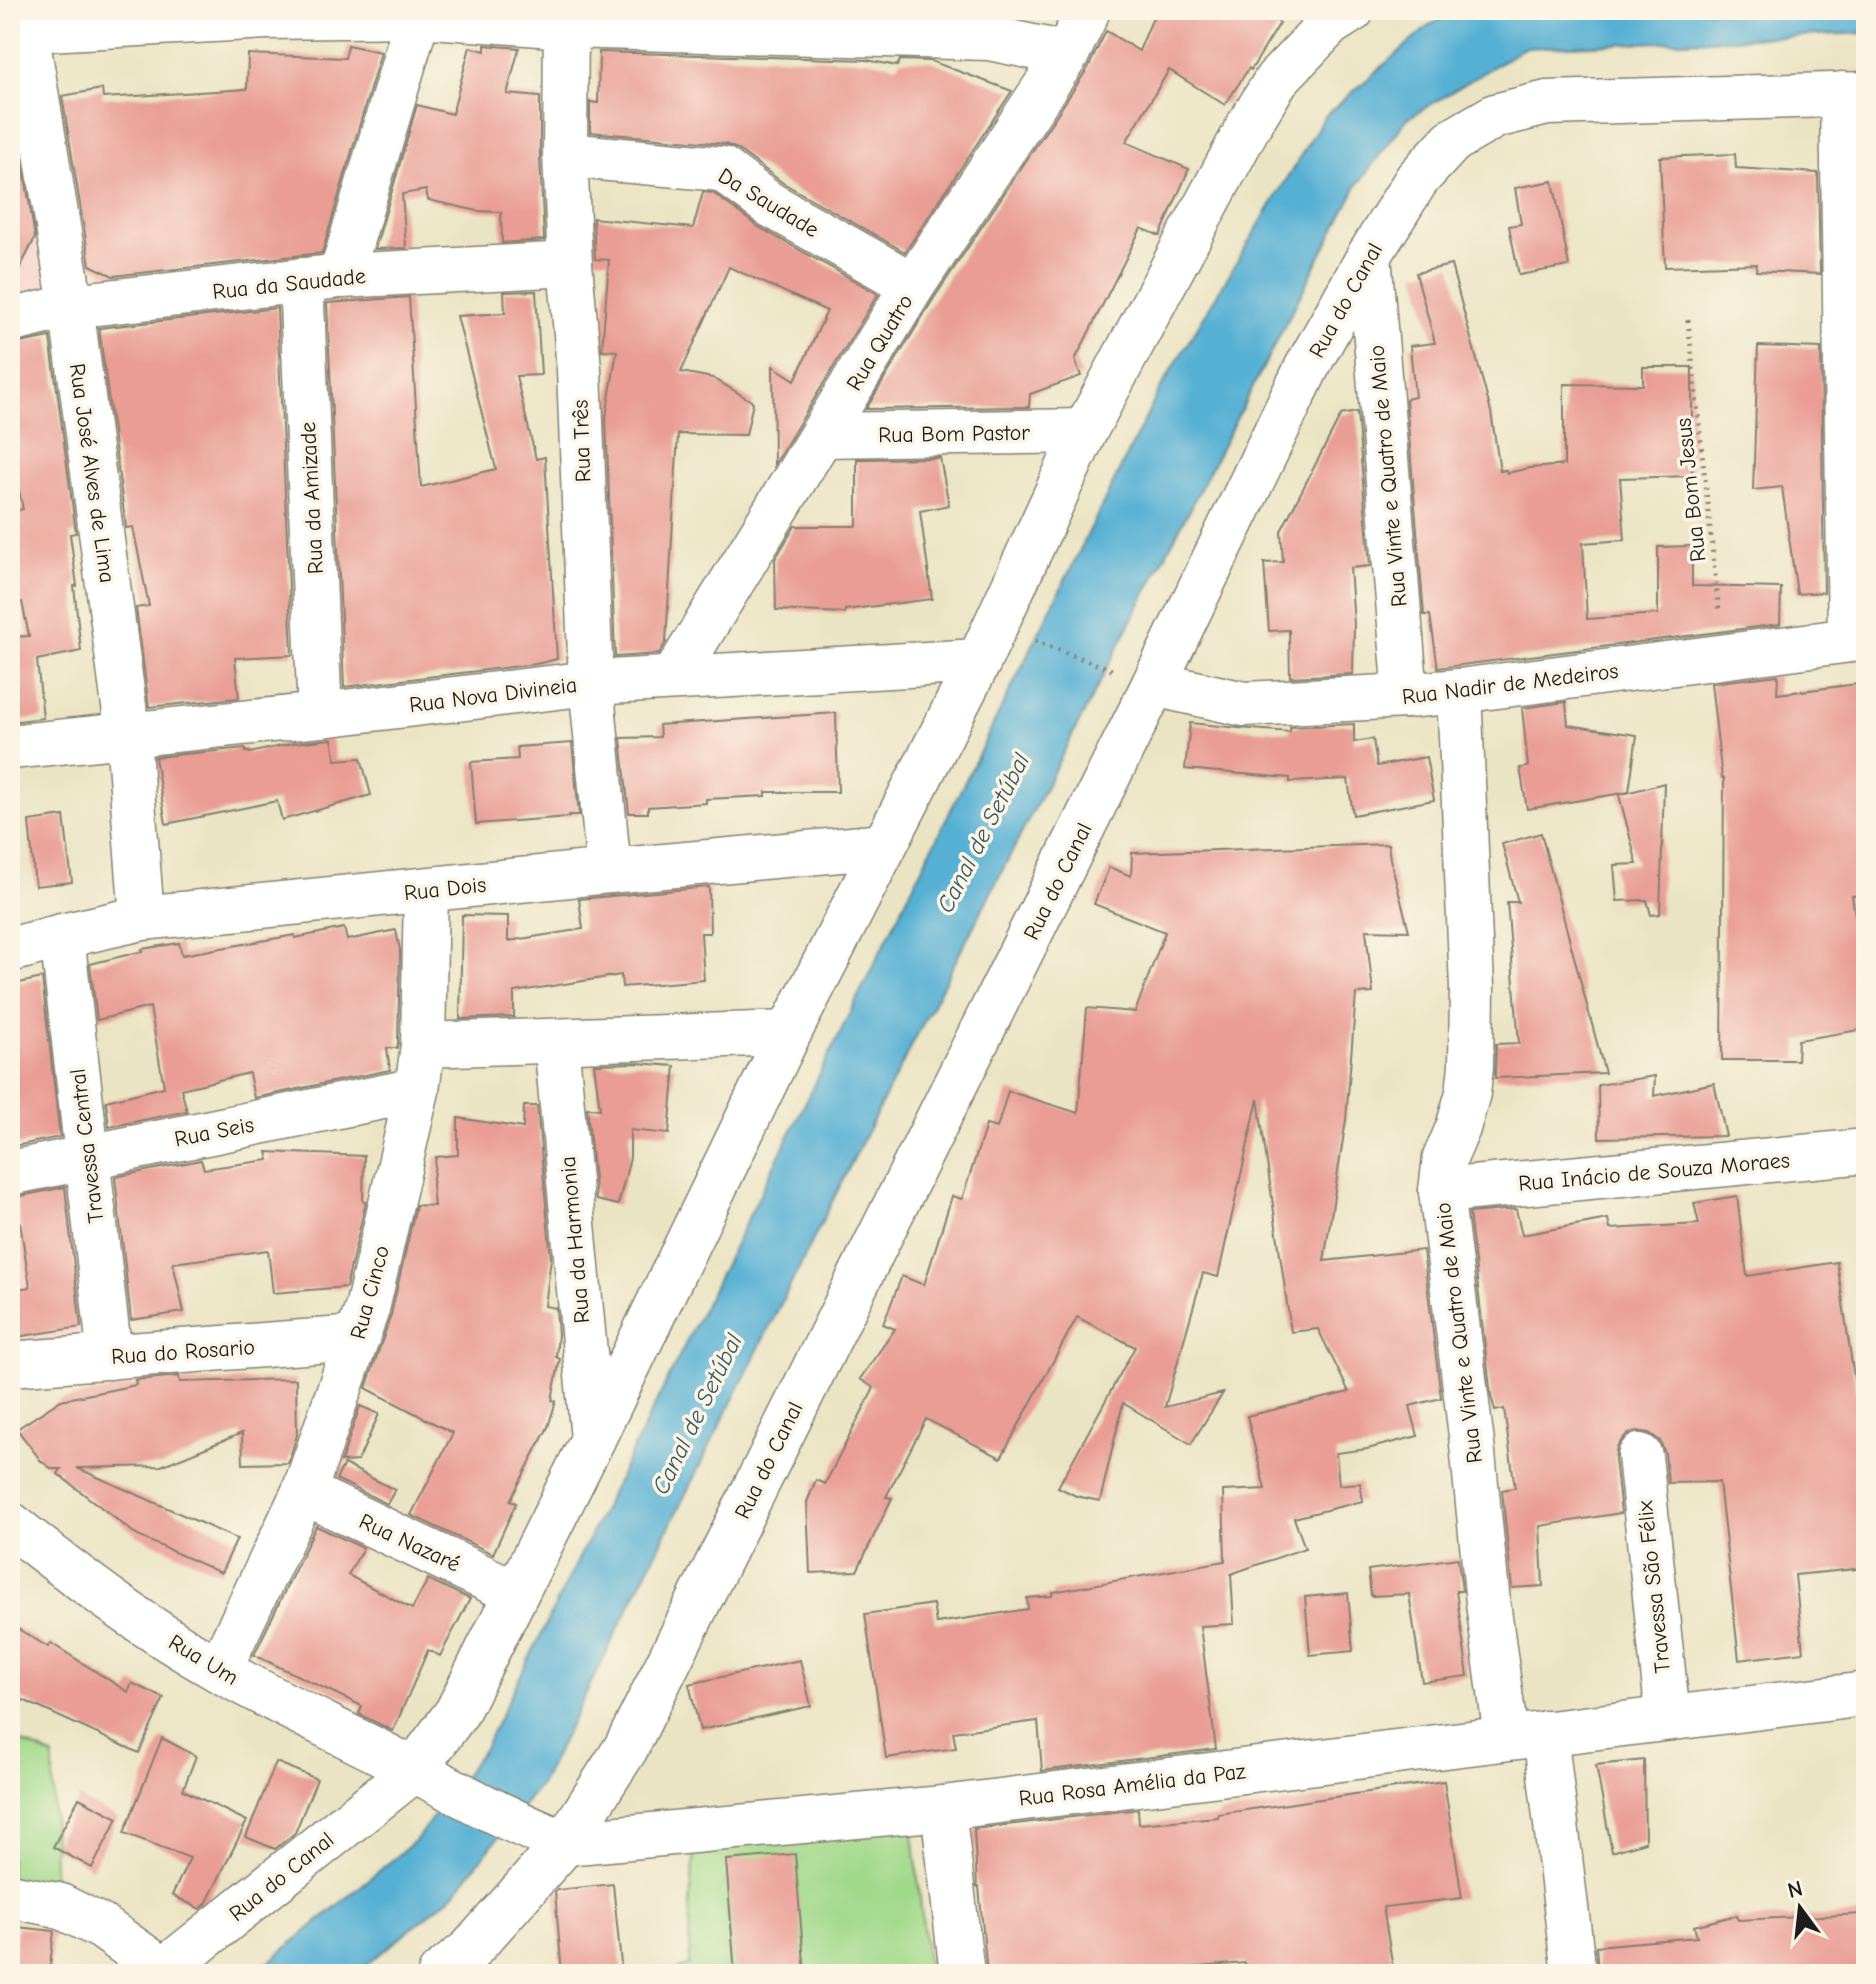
<svg xmlns="http://www.w3.org/2000/svg" width="1876" height="1984" viewBox="0 0 1876 1984" font-family="'Comic Neue',sans-serif">
	<style>
		.built { fill: #f7d1c9 }
		.green { fill: #a1d98b; stroke: #5e7a54; stroke-width: 2 }
		.water { fill: #57b0d4; stroke: #3a6678; stroke-width: 2 }
		.building { fill: #e99d94 }
		.lines { fill: none; stroke-linecap: round; stroke-linejoin: round }
		.minor-casing { stroke: #848070; stroke-width: 47 }
		.path { stroke: #848070; stroke-width: 5; stroke-dasharray: 2 6; stroke-linecap: butt }
		.minor { stroke: #fff; stroke-width: 44 }
		.labels { text-anchor: middle; stroke-width: 7; stroke-linejoin: round; paint-order: stroke }
		.street-label { font-size: 22px; fill: #1c1c1c; stroke: #fcf5e5 }
		.water-label { font-size: 24px; font-style: italic; fill: #345766; stroke: #fcf5e5 }
	</style>
	<rect width="100%" height="100%" fill="#fcf5e5"/>
	<filter id="ink" filterUnits="userSpaceOnUse"><feTurbulence type="fractalNoise" baseFrequency=".0125" numOctaves="2"/><feDisplacementMap in="SourceGraphic" scale="16" xChannelSelector="R" yChannelSelector="G"/><feConvolveMatrix kernelMatrix="1 2 1 2 8 2 1 2 1" color-interpolation-filters="sRGB"/></filter>
	<filter id="wash" filterUnits="userSpaceOnUse"><feTurbulence type="fractalNoise" baseFrequency=".006" numOctaves="4" result="noise"/><feDisplacementMap in="SourceGraphic" scale="32" xChannelSelector="R" yChannelSelector="G"/><feGaussianBlur stdDeviation="1.8" result="paint"/><feColorMatrix in="noise" values="0 0 0 0 0 0 0 0 0 0 0 0 0 0 0 0 0 1.4 0 .05"/><feComposite in="paint" operator="in"/></filter>
	<g filter="url(#wash)">
		<rect width="100%" height="100%" fill="#ebe4c4"/>
		<!-- built -->
		<g class="built">
			<path d="M10 50 58 302 10 313Z"/>
			<path d="M84 1165 104 1348 10 1361V1198L13 1196 10 1188Z"/>
		</g>
		<!-- green -->
		<g class="green">
			<path d="M10 1737 53 1756 54 1894 10 1887Z"/>
			<path d="M912 1822 928 1974H667L689 1965 690 1898 696 1834Z"/>
		</g>
		<!-- water -->
		<path class="water" d="M1465 10H1866V33L1524 48 1407 119 1358 184 873 1120 541 1783 453 1895 355 1974H255L415 1841 485 1747 1159 391 1324 117 1431 24Z"/>
		<g id="blocks">
			<!-- building -->
			<g class="building">
				<path d="M1156 10H1260L1280 23 1251 70 1249 68 1225 105 1169 70 1126 142 1189 169 1160 236 1141 228 1075 360 1081 376 1030 394 1029 407 866 409 934 298 1088 68 1106 31 1139 51Z"/>
				<path d="M348 45 381 52 322 253 113 276 90 265 62 96 102 89 103 98 247 89 248 54 345 58Z"/>
				<path d="M485 45 519 48 507 94 540 97V156L544 240 502 243 501 212 478 211 428 200 426 190 402 194 406 248 375 249 417 105 452 114 470 47 485 51Z"/>
				<path d="M599 52 867 60 897 66 900 60 931 61 1012 91 905 252 783 183 737 149 725 144 590 132V102L598 103Z"/>
				<path d="M10 150 22 158 35 238 10 288Z"/>
				<path d="M1735 154 1736 168 1818 173 1820 274 1756 271 1757 264 1665 267 1660 157Z"/>
				<path d="M1553 181 1569 266 1519 275 1509 226 1521 224 1515 188Z"/>
				<path d="M703 192 713 193 757 226 878 294 774 465 773 366 795 380 827 311 729 267 681 372 713 378 753 402 746 435 678 434 666 642 659 654 615 657 606 417 617 351 602 350 609 260 595 259 593 218 693 228Z"/>
				<path d="M1451 265 1491 412 1500 471 1506 470 1507 473 1530 468 1564 465V384L1643 385V367H1692V476L1620 478 1625 540 1583 543 1587 619 1658 614V547L1692 546V586L1781 588 1780 624 1438 668 1430 615H1424L1406 399 1415 397 1410 346 1435 343 1416 273Z"/>
				<path d="M536 291 541 375 516 376 536 459 545 457 557 659 536 664 344 687 327 303 409 297 421 487 496 469 457 316 505 313 504 292Z"/>
				<path d="M277 308 292 655 235 658 239 698 149 707 136 608 149 606 133 527 126 528 99 328Z"/>
				<path d="M50 337 76 533 70 534 77 586H74L81 651 37 660 43 718 10 722V637L29 636 22 602 18 603 10 545V512L23 509 10 448V345Z"/>
				<path d="M1758 346 1821 348 1824 592 1797 594 1782 487 1753 490Z"/>
				<path d="M1357 412 1370 566 1350 568 1354 624 1353 674 1290 677 1289 630 1269 631 1264 563 1283 562 1281 531 1341 415Z"/>
				<path d="M940 458 949 505 920 511 932 599 845 610V613L776 610 775 559 795 526H857V459Z"/>
				<path d="M1778 675 1777 694 1866 683V895L1852 896 1866 984V1029L1798 1040 1797 1060H1722L1724 778H1722L1711 683Z"/>
				<path d="M1566 702 1568 725 1637 735 1629 792 1527 809 1520 768 1528 767 1522 708Z"/>
				<path d="M836 713 838 792H766V796L706 799V803L648 807V813H629L621 738 660 737 659 725Z"/>
				<path d="M1190 723 1239 728 1290 732V727L1354 724V742L1373 739 1377 766 1426 757 1434 800 1353 815 1348 779 1290 782V778L1185 769Z"/>
				<path d="M332 739 336 760 361 758 371 795 282 820 277 801 166 824 155 757 245 748 246 752H249L250 753 294 743Z"/>
				<path d="M572 743 579 815H569V817L476 824 471 762 518 759 517 747Z"/>
				<path d="M1664 783 1660 914 1651 915 1647 900 1617 901 1614 865 1637 864 1619 795Z"/>
				<path d="M64 816 72 882 35 886 29 821Z"/>
				<path d="M1541 833 1605 1073 1495 1078 1496 1044 1519 1043 1507 902H1518L1502 844Z"/>
				<path d="M1388 844 1390 859 1409 931 1366 930 1373 993 1356 994 1346 1120 1324 1261 1423 1250 1441 1398 1410 1406 1418 1436 1367 1449 1336 1453 1339 1485 1360 1483 1363 1501 1294 1518 1305 1548 1231 1574 1234 1624 1200 1626 1216 1749 1042 1771 1038 1721 953 1732 956 1748 886 1758 865 1614 933 1604 936 1623 1028 1609 1027 1598 1052 1596 1053 1592 1225 1561 1223 1491 1265 1489 1247 1416 1349 1392 1318 1329 1291 1332 1258 1099 1218 1277 1203 1273 1165 1407 1223 1393 1191 1444 1123 1403 1100 1501 1076 1496 1058 1487 1135 1347 1077 1317 1001 1458 926 1419 886 1497 892 1498 857 1571 810 1573 807 1502 816 1480 825 1484 874 1388 860 1379 895 1329 883 1324 902 1276 924 1285 952 1196 962 1199 986 1125 997 1128 1008 1091 1078 1113 1087 1008 1135 1012 1165 932 1094 904 1109 867 1131 876 1132 853Z"/>
				<path d="M709 887 710 933H701L704 980 622 987 621 975 514 992V1017L460 1019 462 915 508 916V941L583 929 579 899Z"/>
				<path d="M344 928 347 940 396 930 400 950 398 1043 397 1048H387L390 1070 254 1098 249 1073 181 1089 187 1111 109 1127 106 1101 164 1087 150 1007 97 1020 90 964 143 951 142 949 179 943 182 955 295 935V938Z"/>
				<path d="M42 978 60 1137 10 1147V985Z"/>
				<path d="M637 1063 675 1066 669 1134 630 1130V1158L618 1205 596 1200 587 1108 600 1109 594 1064Z"/>
				<path d="M1655 1076 1654 1096 1714 1083 1726 1136 1599 1138 1598 1085Z"/>
				<path d="M524 1106H537L551 1258 545 1306 556 1308 558 1334 556 1357 560 1359 552 1400 556 1401 548 1427 510 1501 516 1503 493 1554 411 1515 453 1433 366 1388 391 1315 416 1205 434 1206 432 1185 436 1157 458 1155V1118L523 1128Z"/>
				<path d="M267 1152 364 1156 363 1201 366 1202 346 1287 273 1293 268 1250 173 1263 184 1312 131 1320 115 1177 201 1160 204 1169 269 1160Z"/>
				<path d="M65 1187 81 1327 10 1338V1290L30 1287 16 1197Z"/>
				<path d="M1737 1196 1747 1276 1837 1262 1863 1439H1866V1568L1795 1575 1803 1652 1739 1660 1719 1482 1668 1483 1665 1453 1660 1441 1649 1433 1637 1431 1626 1435 1617 1447 1615 1459 1621 1513 1540 1526 1543 1586 1512 1588 1502 1490 1515 1488 1504 1409 1495 1411 1491 1396 1469 1213 1516 1209 1522 1235 1608 1219 1610 1229 1699 1224 1694 1203Z"/>
				<path d="M179 1376 180 1382 296 1379 297 1435 288 1463 243 1464 242 1433 161 1466 77 1468 237 1539 221 1573 138 1536 58 1474 61 1469H52L41 1461 17 1429 61 1400 136 1385 135 1380Z"/>
				<path d="M360 1406 379 1414 358 1461 341 1462Z"/>
				<path d="M344 1464 395 1490 387 1504 336 1479Z"/>
				<path d="M316 1526 363 1548 348 1575 412 1609 428 1579 470 1599 440 1656 428 1650 393 1731 359 1714 362 1706 254 1655Z"/>
				<path d="M1458 1558 1462 1591H1456L1468 1676 1422 1682 1409 1594 1371 1596 1368 1570Z"/>
				<path d="M1348 1593 1353 1651 1310 1655 1305 1597Z"/>
				<path d="M10 1624 48 1647 51 1643 128 1692 132 1683 164 1698 139 1753 10 1694Z"/>
				<path d="M800 1660 811 1706 700 1730 689 1684Z"/>
				<path d="M162 1738 196 1756 183 1790 247 1821 206 1904 200 1909 172 1895 190 1858 124 1833Z"/>
				<path d="M1644 1760 1645 1842 1612 1852 1596 1765Z"/>
				<path d="M276 1762 317 1779 295 1833 275 1849 246 1837Z"/>
				<path d="M1444 1781 1462 1898 1383 1907 1394 1974H1327V1969L1277 1974H1246L1245 1963 1139 1972V1974H987L979 1887H977L974 1829 1138 1809 1139 1824 1218 1817V1814Z"/>
				<path d="M79 1798 118 1818 92 1868 53 1847Z"/>
				<path d="M795 1854 805 1974H735L726 1860Z"/>
				<path d="M613 1884 622 1974H562L555 1892 557 1890Z"/>
				<path d="M1864 1914 1866 1970 1788 1974H1598L1596 1946 1697 1937 1694 1926 1737 1915 1738 1920Z"/>
				<path d="M17 1927 54 1931 49 1974H12Z"/>
			</g>
		</g>
	</g>
	<g filter="url(#ink)">
		<use href="#blocks" fill-opacity="0" stroke="#848070" stroke-width="2"/>
		<g class="lines">
			<defs>
				<g id="minor">
					<path d="M566 10 565 155 570 264 579 369 591 683 609 871"/>
					<path d="M26 30 71 306 128 736 142 918"/>
					<path d="M10 31 267 17 418 15 566 26 989 38 1067 54"/>
					<path d="M1842 94 1850 640"/>
					<path d="M565 155 722 169 769 204 913 285"/>
					<path d="M1369 256 1406 696"/>
					<path d="M341 276 418 15"/>
					<path d="M301 280 320 715"/>
					<path d="M10 321 71 306 341 276 570 264"/>
					<path d="M822 435 1085 431"/>
					<path d="M674 677 913 285 1067 54 1088 10"/>
					<path d="M1154 684 1244 704 1406 696 1459 691 1866 638"/>
					<path d="M1459 691 1472 987 1471 1066 1468 1093 1458 1128 1445 1158 1441 1191 1472 1444 1488 1603 1506 1737"/>
					<path d="M10 747 320 715 591 683 979 661"/>
					<path d="M62 936 110 1357"/>
					<path d="M10 950 62 936 142 918 609 871 884 846"/>
					<path d="M556 1041 593 1439"/>
					<path d="M423 1045 789 1033"/>
					<path d="M10 1173 417 1090"/>
					<path d="M1441 1191 1866 1151"/>
					<path d="M10 1364 357 1338"/>
					<path d="M1640 1456 1668 1718"/>
					<path d="M304 1492 516 1593"/>
					<path d="M10 1524C76 1576 147 1630 221 1671 278 1703 337 1730 395 1760 451 1789 506 1820 565 1843L943 1808 1866 1694"/>
					<path d="M219 1670 304 1492 367 1309 417 1090 423 1045 426 890"/>
					<path d="M1545 1733 1574 1974"/>
					<path d="M943 1808 962 1974"/>
					<path d="M10 1896 58 1905 102 1927 163 1970"/>
					<path d="M159 1974 414 1770 457 1712 593 1439 789 1033 979 661 1085 431 1249 125 1277 79 1330 24 1352 10"/>
					<path d="M440 1974 470 1950 565 1843 626 1748 1154 684 1307 367 1369 256 1417 179 1452 141 1495 116 1547 103 1866 94"/>
				</g>
			</defs>
			<!-- minor casing -->
			<use href="#minor" class="minor-casing"/>
			<!-- path -->
			<g class="path">
				<path d="M1688 320 1719 612"/>
				<path d="M1035 641 1112 670"/>
			</g>
			<!-- minor -->
			<use href="#minor" class="minor"/>
		</g>
	</g>
	<g class="labels">
		<!-- street labels -->
		<g class="street-label">
			<text transform="translate(769 202) rotate(31)" y="8">Da Saudade</text>
			<text transform="translate(289 283) rotate(-6)" y="8">Rua da Saudade</text>
			<text transform="translate(1345 300) rotate(-61)" y="8">Rua do Canal</text>
			<text transform="translate(879 342) rotate(-59)" y="8">Rua Quatro</text>
			<text transform="translate(954 433) rotate(-1)" y="8">Rua Bom Pastor</text>
			<text transform="translate(581 441) rotate(-92)" y="8">Rua Três</text>
			<text transform="translate(93 473) rotate(82)" y="8">Rua José Alves de Lima</text>
			<text transform="translate(1387 476) rotate(-95)" y="8">Rua Vinte e Quatro de Maio</text>
			<text transform="translate(1690 490) rotate(-96)" y="8">Rua Bom Jesus</text>
			<text transform="translate(311 498) rotate(-93)" y="8">Rua da Amizade</text>
			<text transform="translate(1510 683) rotate(-7)" y="8">Rua Nadir de Medeiros</text>
			<text transform="translate(493 694) rotate(-7)" y="8">Rua Nova Divineia</text>
			<text transform="translate(1057 881) rotate(-64)" y="8">Rua do Canal</text>
			<text transform="translate(445 888) rotate(-6)" y="8">Rua Dois</text>
			<text transform="translate(214 1131) rotate(-11)" y="8">Rua Seis</text>
			<text transform="translate(86 1146) rotate(-97)" y="8">Travessa Central</text>
			<text transform="translate(1654 1171) rotate(-5)" y="8">Rua Inácio de Souza Moraes</text>
			<text transform="translate(574 1240) rotate(-95)" y="8">Rua da Harmonia</text>
			<text transform="translate(369 1292) rotate(-75)" y="8">Rua Cinco</text>
			<text transform="translate(1458 1333) rotate(-97)" y="8">Rua Vinte e Quatro de Maio</text>
			<text transform="translate(183 1351) rotate(-4)" y="8">Rua do Rosario</text>
			<text transform="translate(768 1460) rotate(-64)" y="8">Rua do Canal</text>
			<text transform="translate(410 1542) rotate(25)" y="8">Rua Nazaré</text>
			<text transform="translate(1653 1587) rotate(-96)" y="8">Travessa São Félix</text>
			<text transform="translate(204 1659) rotate(31)" y="8">Rua Um</text>
			<text transform="translate(1132 1784) rotate(-7)" y="8">Rua Rosa Amélia da Paz</text>
			<text transform="translate(281 1876) rotate(-39)" y="8">Rua do Canal</text>
		</g>
		<!-- water labels -->
		<g class="water-label">
			<text transform="translate(983 833) rotate(-63)" y="8">Canal de Setúbal</text>
			<text transform="translate(697 1414) rotate(-64)" y="8">Canal de Setúbal</text>
		</g>
	</g>
	<!-- margin -->
	<rect width="1876" height="1984" fill="none" stroke="#fcf5e5" stroke-width="40"/>
	<!-- north arrow -->
	<g transform="translate(1800 1908) rotate(345)" stroke="#fcf5e5" stroke-width="6" paint-order="stroke">
	<path d="M0-6L14 30L0 20L-14 30Z" fill="#1c1c1c"/>
	<text y="-12" font-size="22" font-weight="bold" text-anchor="middle" fill="#1c1c1c">N</text>
	</g>
</svg>
